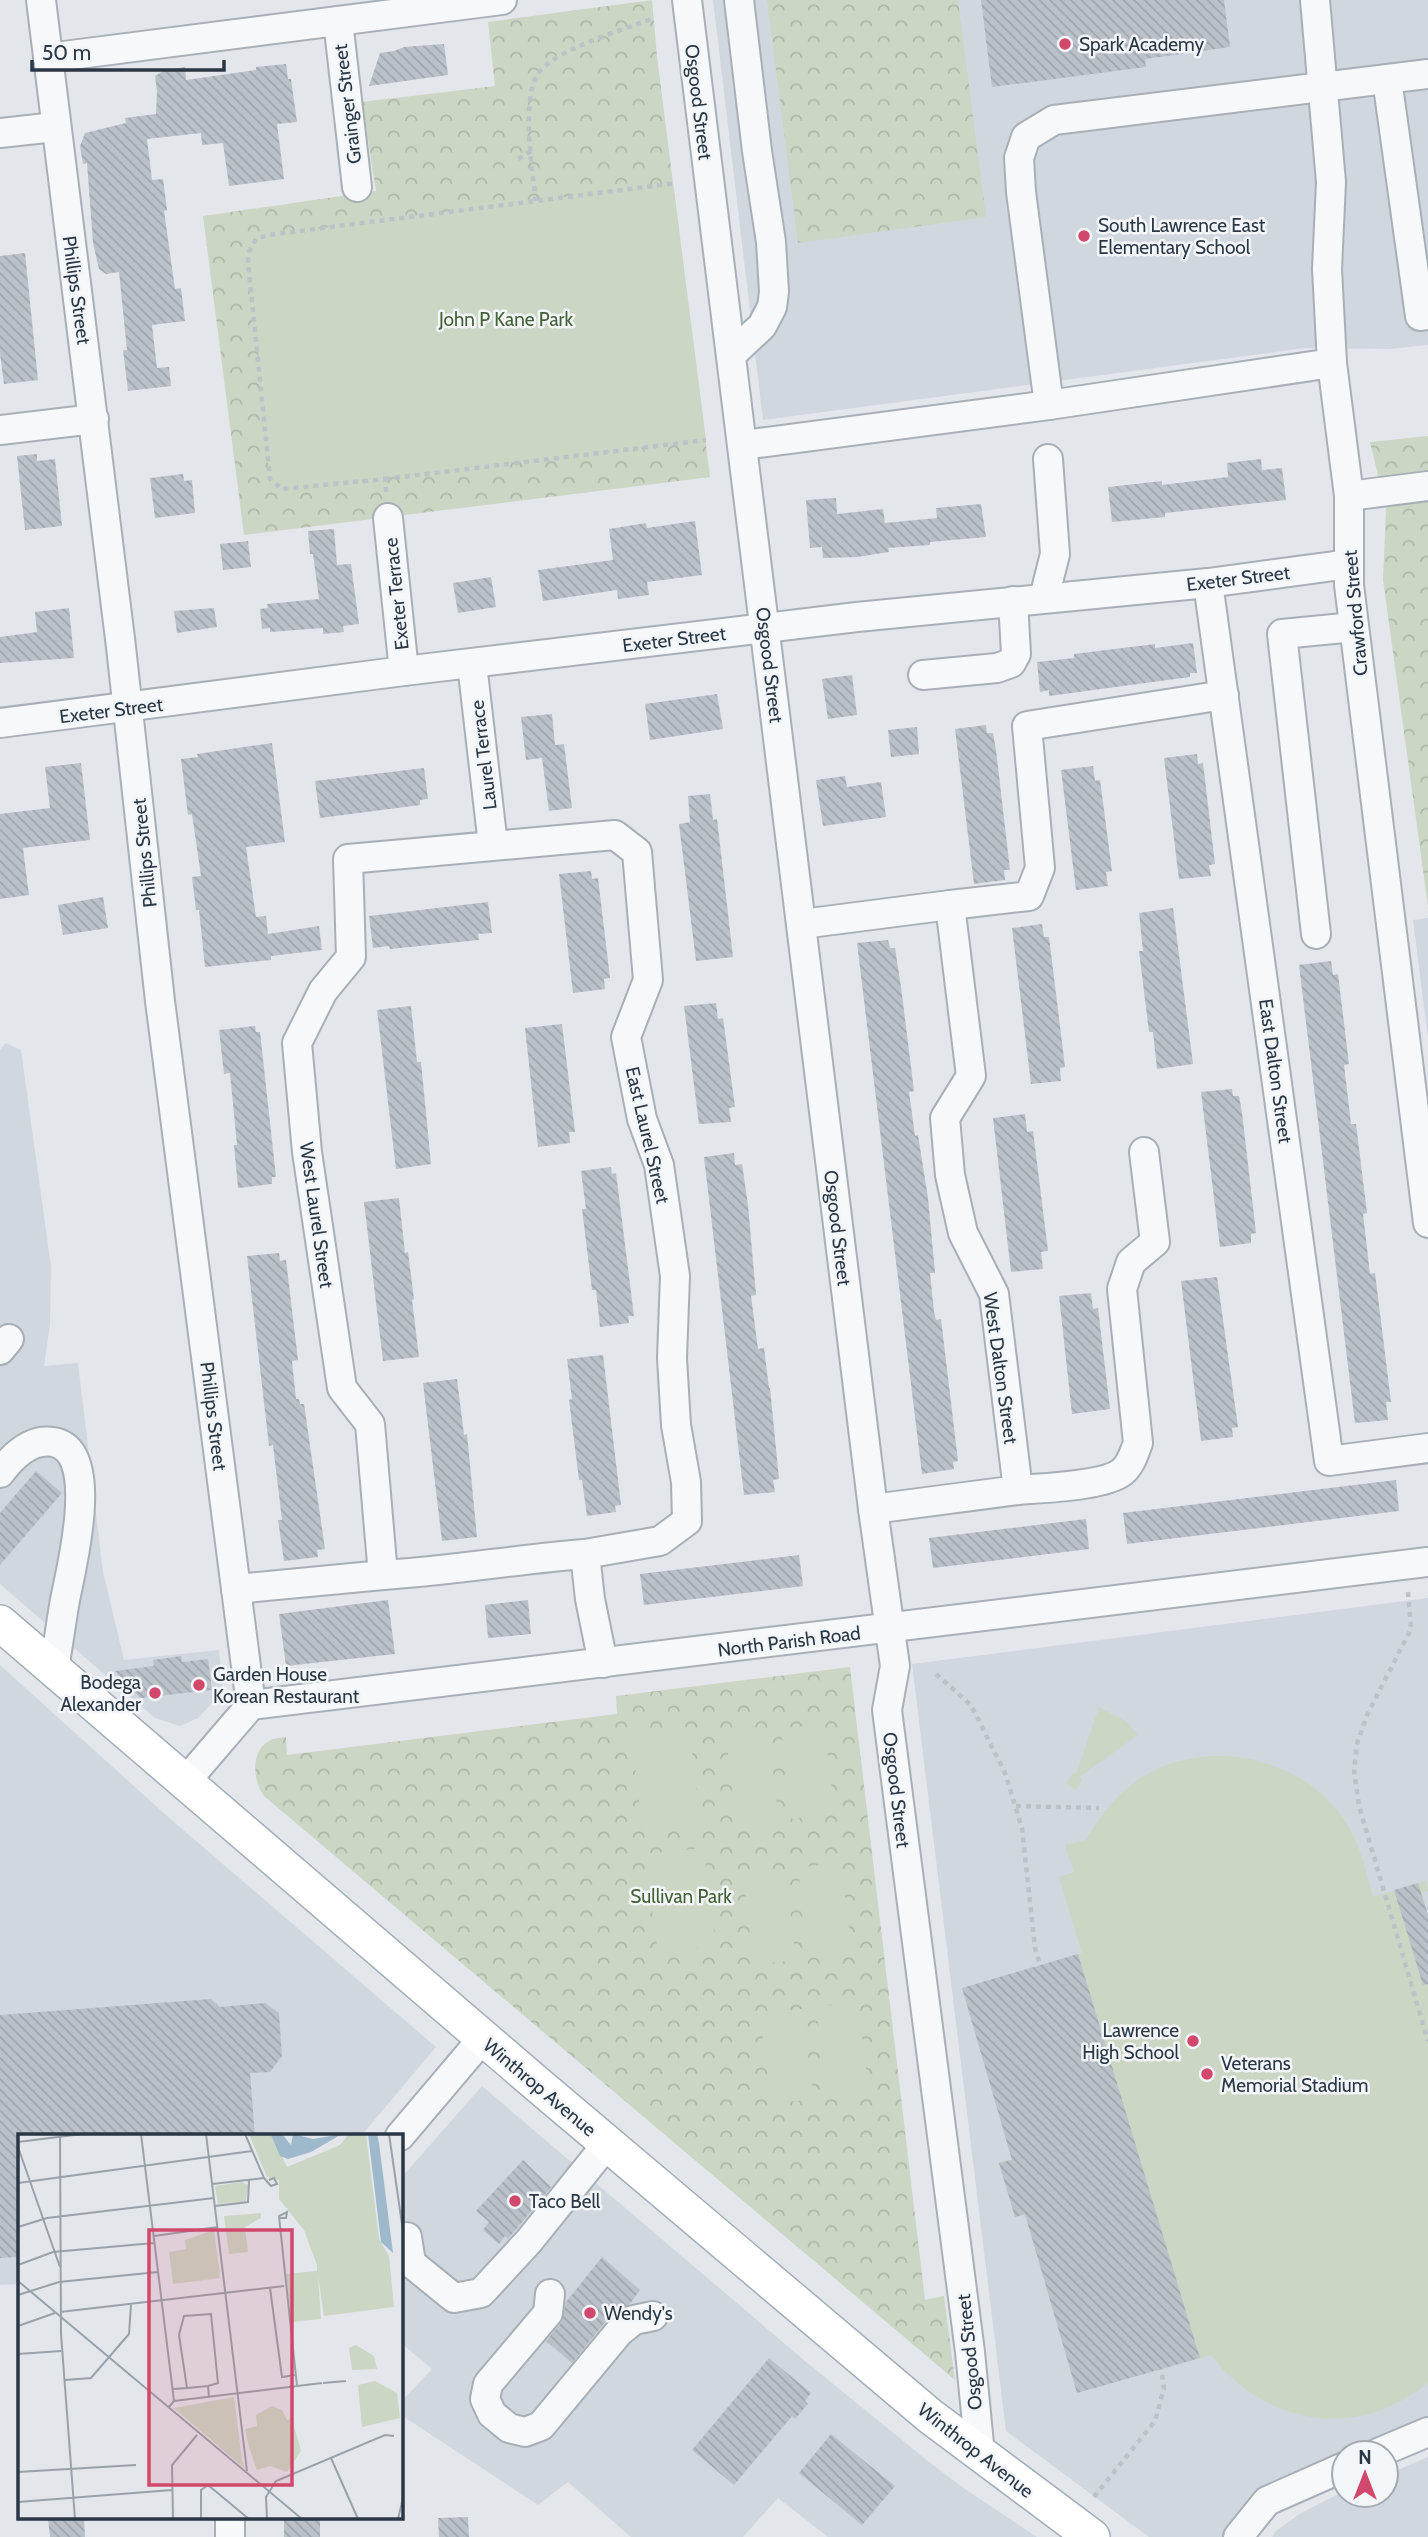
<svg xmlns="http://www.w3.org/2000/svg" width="1428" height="2537" viewBox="0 0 1428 2537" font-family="Cabin,sans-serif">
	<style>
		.built { fill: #d1d7de }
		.park { fill: url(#park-crowns) }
		.garden { fill: #cbd6c4 }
		.building { fill: url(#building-back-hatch) }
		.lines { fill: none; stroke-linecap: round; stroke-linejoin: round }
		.minor-casing { stroke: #a8afb6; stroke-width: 32 }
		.major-casing { stroke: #a2adb8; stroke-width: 38 }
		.path { stroke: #bdc2c7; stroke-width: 4.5; stroke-dasharray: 5 5; stroke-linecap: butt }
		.minor { stroke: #f6f8fa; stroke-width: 28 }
		.major { stroke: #fff; stroke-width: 35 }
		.poi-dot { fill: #d1486c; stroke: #f3f6f9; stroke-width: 2.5 }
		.labels { text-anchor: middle; stroke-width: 5; stroke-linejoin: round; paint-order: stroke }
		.poi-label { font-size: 19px; fill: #2a3744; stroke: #f3f6f9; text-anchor: start }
		.street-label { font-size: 19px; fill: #2a3744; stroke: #f3f6f9 }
		.park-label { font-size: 19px; fill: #446037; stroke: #f3f6f9 }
		.inset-road { fill: none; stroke: #99a1a9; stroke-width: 2 }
		.view { fill: #d1486c; fill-opacity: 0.15; stroke: #d1486c; stroke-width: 3.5 }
		.inset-edge { fill: none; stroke: #2a3744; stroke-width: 3.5 }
	</style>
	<defs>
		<pattern id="park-crowns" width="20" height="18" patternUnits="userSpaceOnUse" patternTransform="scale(1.75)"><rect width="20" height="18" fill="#cbd6c4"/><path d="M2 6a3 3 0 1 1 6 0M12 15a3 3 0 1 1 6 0" fill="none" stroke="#aeb8aa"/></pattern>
		<pattern id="building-back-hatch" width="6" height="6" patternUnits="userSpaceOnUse" patternTransform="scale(1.75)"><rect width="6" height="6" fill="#bac1c9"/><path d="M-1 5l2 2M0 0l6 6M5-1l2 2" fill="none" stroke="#a0a6ae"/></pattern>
	</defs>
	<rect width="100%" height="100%" fill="#e3e7ec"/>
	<!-- built -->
	<g class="built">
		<path d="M713 0H1428V345L1389 349 1305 348 763 420Z"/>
		<path d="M1428 918V1038L1413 920Z"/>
		<path d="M6 1043 21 1050 51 1267 50 1324 44 1366 78 1363 103 1572 124 1660 219 1650 223 1691 198 1718 180 1726 155 1718 0 1584V1050Z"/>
		<path d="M1428 1598V2417L1316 2463 1224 2537H1149L1006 2431 912 1664Z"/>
		<path d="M0 1665 167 1816 436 2047 361 2136H19V2284L0 2285Z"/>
		<path d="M482 2086 805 2361 929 2462 965 2489 1037 2537H828L778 2498 743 2537H631L568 2482 538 2505 401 2415V2402L432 2369 401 2343V2178Z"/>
		<path d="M1428 2457V2537H1272L1276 2531 1301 2513 1344 2491V2495H1386V2475Z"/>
	</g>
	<!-- park -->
	<g class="park">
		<path d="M652 0 657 56 710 477 244 535 203 216 376 191 362 102 495 86 488 22Z"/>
		<path d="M767 0H958L986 217 798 243Z"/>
		<path d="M1428 436V906L1383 580 1386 509 1370 442Z"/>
		<path d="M850 1667 925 2300 944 2296 955 2380 264 1796C253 1781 250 1752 269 1741 273 1738 281 1738 286 1737L287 1755 617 1714 616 1696Z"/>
	</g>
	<!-- garden -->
	<g class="garden">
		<path d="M673 183 706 440 282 489 273 482 269 475 249 252 256 239 268 235Z"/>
		<path d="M1099 1707 1127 1722 1138 1735 1079 1777 1082 1780 1076 1790 1066 1783 1073 1773 1076 1774Z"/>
		<path d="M824 1724 835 1814 792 1819 781 1729Z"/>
		<path d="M689 1727 701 1824 643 1831 631 1734Z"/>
		<path d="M768 1730 779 1821 737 1826 726 1736Z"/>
		<path d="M1212 1756C1265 1754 1318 1778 1347 1824 1361 1846 1366 1873 1373 1897L1426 1881 1428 1891 1422 1893 1428 1915V2383C1413 2394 1398 2404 1381 2410 1318 2434 1249 2406 1211 2355L1077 2393 1025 2215 1015 2217 999 2163 1012 2159 962 1988 1082 1953 1059 1877 1074 1872 1065 1845 1086 1840C1115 1789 1152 1760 1212 1756Z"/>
		<path d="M703 1848 716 1945 658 1953 645 1854Z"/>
		<path d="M841 1862 852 1953 810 1958 798 1868Z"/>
		<path d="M785 1870 796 1960 754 1965 743 1875Z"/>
		<path d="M858 2002 869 2092 827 2097 816 2007Z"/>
		<path d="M802 2009 814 2099 771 2104 760 2014Z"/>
	</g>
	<!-- building -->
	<g class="building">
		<path d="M981 0H1224L1230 47 1145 59 1146 67 992 87Z"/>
		<path d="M444 44 448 75 369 86 380 53 394 51 404 47Z"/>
		<path d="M286 64 288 79H291L297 122 277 124 284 179 229 186 223 143 202 145 201 133 147 139 152 180 163 179 167 210 164 211 175 289 181 288 185 321 152 325 157 368 169 367 171 386 128 391 123 350H127L119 272 106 274 99 269 93 243 87 163 83 164 80 146 85 133 126 123 125 118 156 114 157 91 155 76 165 70 185 67 186 80 256 70V67Z"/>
		<path d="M25 253 38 380 4 384 0 353V256Z"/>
		<path d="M37 454V461L55 459 62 526 25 530 17 456Z"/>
		<path d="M1261 459 1262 470 1282 468 1286 500 1165 513V517L1112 522 1108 487 1162 481V485L1228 477 1227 463Z"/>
		<path d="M183 474 184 481 192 480 195 513 155 518 150 478Z"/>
		<path d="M836 498 837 514 883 509 885 523 937 518 936 508 981 504 986 537 930 542V545L888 548 889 552 857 557 823 558 822 547 810 548 806 500Z"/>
		<path d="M695 521 702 575 647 582 649 595 618 599 617 590 543 601 538 570 613 560 609 529 646 523 647 528Z"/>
		<path d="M334 529 337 565 351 564 359 624 343 626 344 632 323 634V628L270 632V628L262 629 260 609 268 608 267 604 319 599 313 554H310L308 531Z"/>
		<path d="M248 541 251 567 223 570 220 544Z"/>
		<path d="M491 577 496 607 458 613 453 583Z"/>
		<path d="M69 608 74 658 0 663V637L37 632 35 612Z"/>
		<path d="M214 608 217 627 177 633 174 611Z"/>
		<path d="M1193 643 1197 673H1190V677L1049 696V690L1040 692 1037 662 1074 658V654L1155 644V648Z"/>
		<path d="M852 675 857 715 828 719 822 679Z"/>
		<path d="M717 694 723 729 650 740 645 704Z"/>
		<path d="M552 714 555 745 564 744 572 808 549 811 542 758 526 760 521 717Z"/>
		<path d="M986 725 987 733H993L996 750 1010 870H1004L1005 880 974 884 955 729Z"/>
		<path d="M917 727 919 754 891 757 888 730Z"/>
		<path d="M272 743 285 842 246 847 256 917 266 916 268 934 319 926 322 950 271 956V960L205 967 199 910H196L192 877 201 876 192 814 188 815 181 759 198 757 197 754Z"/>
		<path d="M1197 754 1198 764 1203 763 1215 864 1209 865 1211 876 1179 879 1164 758Z"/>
		<path d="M81 763 90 840 23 848 29 895 0 899V814L50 808 45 767Z"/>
		<path d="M1093 766 1095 781 1100 780 1112 871 1106 872 1108 886 1076 890 1061 770Z"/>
		<path d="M424 768 428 799 420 800V805L320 818 315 781Z"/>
		<path d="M845 776 847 787 881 782 886 817 823 826 816 780Z"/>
		<path d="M710 794 713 820 717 819 733 957 696 961 679 824 690 822 688 796Z"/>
		<path d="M591 871 592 879 598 878 610 978 604 979 605 989 573 993 559 874Z"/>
		<path d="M103 897 108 928 63 935 58 905Z"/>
		<path d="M488 902 492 933 478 934 479 940 390 949 389 946 373 948 369 916Z"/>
		<path d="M1173 908 1193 1064 1157 1069 1153 1032H1149L1139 951H1143L1139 913Z"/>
		<path d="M1042 924 1044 937H1049L1065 1067 1060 1068 1061 1081 1031 1084 1012 928Z"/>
		<path d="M888 940 890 948H895L901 987 914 1091 909 1092 915 1136 918 1135 928 1198 935 1273H930L934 1312 936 1320 941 1319 958 1461 953 1462 954 1469 922 1474 857 943Z"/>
		<path d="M1331 961 1333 975 1338 974 1349 1064 1344 1065 1351 1124H1356L1367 1213 1363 1214 1370 1274 1375 1273 1391 1402H1386L1388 1420 1355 1423 1299 965Z"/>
		<path d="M716 1003 718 1019 723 1018 735 1107 729 1108 731 1122 699 1124 684 1006Z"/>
		<path d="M411 1006 417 1062H421L431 1164 396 1169 377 1010Z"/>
		<path d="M562 1024 575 1132H569L570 1143 538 1147 525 1028Z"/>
		<path d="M255 1026 256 1032H260L276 1177H272V1184L238 1188 234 1145H237L230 1073 224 1074 219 1030Z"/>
		<path d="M1232 1089 1233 1096H1239L1242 1113 1256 1233 1251 1234V1243L1220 1247 1201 1092Z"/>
		<path d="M1025 1114 1027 1132 1033 1131 1048 1251 1041 1252 1043 1269 1011 1272 993 1118Z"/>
		<path d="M734 1153 735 1165 742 1164 748 1205 756 1295 751 1296 758 1349 764 1348 769 1388H770L779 1479 773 1480 775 1492 744 1495 704 1157Z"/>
		<path d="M611 1167 612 1174 616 1173 634 1316H628L629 1323 600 1327 596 1290H592L582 1209H586L581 1171Z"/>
		<path d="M399 1198 405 1253 408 1252 414 1299 412 1300 419 1357 383 1361 364 1202Z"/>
		<path d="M279 1253 280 1261 286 1260 298 1360 292 1361 296 1399H299L300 1404H304L325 1549 317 1550 318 1557 284 1561 278 1520H282L273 1445 269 1446 247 1256Z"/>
		<path d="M1217 1277 1238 1427 1232 1428 1233 1437 1201 1441 1181 1281Z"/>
		<path d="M1091 1293 1093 1309 1098 1308 1110 1409 1072 1414 1059 1296Z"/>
		<path d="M603 1355 621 1505 615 1506 616 1512 587 1516 582 1480H579L569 1400 572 1399 567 1359Z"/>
		<path d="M457 1379 464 1435 467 1434 477 1537 442 1541 423 1383Z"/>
		<path d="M36 1471 62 1493 0 1565V1513Z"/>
		<path d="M1396 1480 1399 1511 1127 1544 1123 1513Z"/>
		<path d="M1086 1519 1089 1549 933 1568 929 1538Z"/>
		<path d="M799 1555 803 1586 644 1605 640 1574Z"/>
		<path d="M388 1600 395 1654 286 1666 279 1614Z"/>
		<path d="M528 1600 531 1634 488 1638 485 1605Z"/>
		<path d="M181 1656 182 1662 208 1659 212 1690 140 1698 115 1671 154 1666 153 1660Z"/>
		<path d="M1418 1883 1428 1915V1984L1423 1985 1394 1890Z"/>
		<path d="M1078 1954 1200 2358 1077 2393 1025 2214 1015 2217 999 2163 1012 2160 962 1988Z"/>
		<path d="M211 1999 220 2007 265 2003 279 2013 282 2056 270 2072 250 2073 255 2136H19V2257L0 2258V2015Z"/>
		<path d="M523 2160 551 2187 508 2239 505 2236 499 2244 483 2230 489 2222 476 2211Z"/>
		<path d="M602 2257 640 2290 629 2305 606 2321 572 2363 546 2341 561 2323 566 2302Z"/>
		<path d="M769 2358 811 2393 805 2401 808 2404 795 2419 792 2416 734 2485 692 2450Z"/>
		<path d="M831 2434 895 2486 862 2525 799 2473Z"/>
		<path d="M468 2517 469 2537H439L438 2518Z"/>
		<path d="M48 2518H84L85 2537H50Z"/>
		<rect x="284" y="2518" width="36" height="19"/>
	</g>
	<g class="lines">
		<defs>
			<g id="minor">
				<path d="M41 0 121 647 160 1001 251 1705"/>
				<path d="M687 0 873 1509 895 1666 887 1710 970 2352 980 2454"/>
				<path d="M1315 0 1331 182 1327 269 1332 363 1349 496V585L1428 1223"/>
				<path d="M338 21 357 187"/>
				<path d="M48 58 502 0"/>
				<path d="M1387 79 1420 316 1428 315"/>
				<path d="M0 133 55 127"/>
				<path d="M731 355 762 326 772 307 774 292 771 242 757 151 739 0"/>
				<path d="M1049 405 1021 192 1019 158 1026 137 1054 120 1428 74"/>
				<path d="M0 430 94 419"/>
				<path d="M743 445 1049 405 1332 363"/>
				<path d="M1349 496 1428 486"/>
				<path d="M388 518 404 671"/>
				<path d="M1208 583 1329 1461 1428 1448"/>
				<path d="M1044 598 1055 554 1048 459"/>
				<path d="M472 664 493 845"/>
				<path d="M923 675 997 668 1011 663 1016 654 1013 601"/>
				<path d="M0 723 404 671 857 617 1208 583 1349 564"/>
				<path d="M802 924 950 905"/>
				<path d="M1316 934 1282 634 1354 627"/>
				<path d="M0 1350 9 1339"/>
				<path d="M0 1473C12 1457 30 1438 53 1442 102 1450 71 1569 65 1600 61 1623 58 1646 54 1669"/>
				<path d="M1018 1490C1042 1488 1105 1486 1122 1472 1131 1465 1134 1453 1138 1443L1122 1289 1131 1262 1155 1242 1144 1152"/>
				<path d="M873 1509 1018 1490 994 1294 963 1233 950 1175 945 1118 971 1076 950 905 1029 896 1040 868 1027 726 1224 695"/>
				<path d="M383 1575C451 1571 518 1559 585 1554"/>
				<path d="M236 1589 383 1575 370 1424 342 1388 307 1152 297 1043 323 991 351 957 348 859 615 835 637 852 648 980 626 1037 642 1119 659 1165 675 1276 672 1358 676 1425 686 1482 687 1521 660 1541 585 1554 590 1599 603 1663"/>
				<path d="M185 1782 251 1705 1428 1562"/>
				<path d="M400 2136 483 2038"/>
				<path d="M407 2237 411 2263 454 2298 481 2293 529 2241 607 2144"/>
				<path d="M550 2294 548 2313 488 2384 485 2399 492 2414 509 2428 525 2432 541 2426 619 2332 634 2320 653 2316"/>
				<path d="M1378 2453 1428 2432"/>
				<path d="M230 2518V2537"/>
				<path d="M1238 2537 1267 2501 1344 2467"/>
			</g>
			<path id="major" d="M0 1623 537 2084 930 2416 1092 2537"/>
		</defs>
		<!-- minor casing -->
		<use href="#minor" class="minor-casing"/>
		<!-- major casing -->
		<use href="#major" class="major-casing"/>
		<!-- path -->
		<g class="path">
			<path d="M518 159 531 151"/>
			<path d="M536 201C532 170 522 106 536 77 548 51 626 29 654 18"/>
			<path d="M385 479 706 440"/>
			<path d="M386 492 385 479 282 489 270 479 248 262 249 252 256 239 268 235 677 183"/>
			<path d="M1408 1592 1411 1629 1367 1715 1357 1744 1354 1770 1359 1806 1428 2041"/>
			<path d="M936 1674 971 1705 1005 1773 1022 1828 1035 1948 1040 1965"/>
			<path d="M1016 1806 1099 1808"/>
			<path d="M1094 2497 1155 2421 1164 2388 1161 2369"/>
		</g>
		<!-- minor -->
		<use href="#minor" class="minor"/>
		<!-- major -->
		<use href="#major" class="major"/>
	</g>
	<!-- markers -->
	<g class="poi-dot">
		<circle cx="1065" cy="44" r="7"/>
		<circle cx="1084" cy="236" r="7"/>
		<circle cx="199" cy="1685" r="7"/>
		<circle cx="155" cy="1693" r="7"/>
		<circle cx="1193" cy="2041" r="7"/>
		<circle cx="1207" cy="2074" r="7"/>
		<circle cx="515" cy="2201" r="7"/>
		<circle cx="590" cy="2313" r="7"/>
	</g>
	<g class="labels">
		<!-- poi labels -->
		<g class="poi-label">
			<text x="1079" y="51">Spark Academy</text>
			<text x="1098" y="232">South Lawrence East<tspan x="1098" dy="22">Elementary School</tspan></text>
			<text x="213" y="1681">Garden House<tspan x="213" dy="22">Korean Restaurant</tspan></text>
			<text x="141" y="1689" text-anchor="end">Bodega<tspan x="141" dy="22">Alexander</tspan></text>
			<text x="1179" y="2037" text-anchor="end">Lawrence<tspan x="1179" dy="22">High School</tspan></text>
			<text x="1221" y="2070">Veterans<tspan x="1221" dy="22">Memorial Stadium</tspan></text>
			<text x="529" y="2208">Taco Bell</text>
			<text x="604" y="2320">Wendy's</text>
		</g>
		<!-- street labels -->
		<g class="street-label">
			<text transform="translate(699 102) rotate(83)" y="7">Osgood Street</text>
			<text transform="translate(347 104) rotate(-97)" y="7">Grainger Street</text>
			<text transform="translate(77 290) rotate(82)" y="7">Phillips Street</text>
			<text transform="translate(1238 578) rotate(-7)" y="7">Exeter Street</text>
			<text transform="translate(396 594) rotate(-96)" y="7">Exeter Terrace</text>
			<text transform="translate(1355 613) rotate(-95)" y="7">Crawford Street</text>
			<text transform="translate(674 639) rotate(-7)" y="7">Exeter Street</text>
			<text transform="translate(770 665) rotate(83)" y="7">Osgood Street</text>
			<text transform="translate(111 710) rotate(-7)" y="7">Exeter Street</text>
			<text transform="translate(483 755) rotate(-97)" y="7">Laurel Terrace</text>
			<text transform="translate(144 853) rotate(-96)" y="7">Phillips Street</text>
			<text transform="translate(1276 1071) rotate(82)" y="7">East Dalton Street</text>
			<text transform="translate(648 1135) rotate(77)" y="7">East Laurel Street</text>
			<text transform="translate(317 1215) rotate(82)" y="7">West Laurel Street</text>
			<text transform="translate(838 1228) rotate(83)" y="7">Osgood Street</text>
			<text transform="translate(1001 1368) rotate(82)" y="7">West Dalton Street</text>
			<text transform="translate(214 1416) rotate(83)" y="7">Phillips Street</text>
			<text transform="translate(789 1641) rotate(-7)" y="7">North Parish Road</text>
			<text transform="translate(897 1790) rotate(83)" y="7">Osgood Street</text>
			<text transform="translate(540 2087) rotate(40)" y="7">Winthrop Avenue</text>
			<text transform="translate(969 2352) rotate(-96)" y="7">Osgood Street</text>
			<text transform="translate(976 2450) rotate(38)" y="7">Winthrop Avenue</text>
		</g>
		<!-- park labels -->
		<g class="park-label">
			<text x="506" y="326">John P Kane Park</text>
			<text x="681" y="1903">Sullivan Park</text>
		</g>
	</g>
	<!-- overview -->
	<g transform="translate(18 2134)">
		<rect width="385" height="385" fill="#e3e7ec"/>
		<path d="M224 48 230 51 228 67 200 70 197 52Z" fill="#cbd6c4"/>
		<path d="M231 0H264L259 12 269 33 322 11 331 0H348L361 105 371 122 376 173 306 182 300 142 303 185 274 188 268 140 299 137V131L286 96 261 65V46L249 43ZM243 79V84L227 93 230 118 211 120 206 82ZM196 96 202 144 155 150 151 118 168 115 167 106ZM216 263 224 326 227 335 156 274Z" fill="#cbd6c4"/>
		<path d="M332 28 329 46 314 54 312 31ZM311 61 306 80 287 92 283 63ZM315 83 329 98 310 108 298 99ZM311 112 326 113 336 120 350 143 312 148ZM198 114 202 140 158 144 157 120ZM338 211 356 222 359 235 334 236 331 214ZM357 247 379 259 382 284 344 293 340 251ZM254 272 264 276 269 286 274 285 283 317 269 338 252 332 239 336 231 313 227 295 239 292 238 281Z" fill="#cbd6c4"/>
		<path d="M264 0 273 11 275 0 295 5 324 0 293 18 270 25 262 22 253 1ZM350 0H359L361 9 375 119 363 108Z" fill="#9eb9cc"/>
		<path class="inset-road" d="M42 0 43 200 57 385M123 0 156 267M188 0 229 337M227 0 246 44 253 52 259 50 256 44 251 46M371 0 385 97M0 8 64 0M0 13 42 133M0 49 234 17M194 50 246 44M197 72 230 68 231 46M385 77V43M262 84H268L269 78 261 82 279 252M0 93 29 84 196 64M136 102 200 93M0 131 35 118 136 109M0 147 284 385M252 154 264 243 277 241M0 161 41 148 140 138M42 178 266 152M0 192 37 179M0 220 43 217M47 246 73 244 111 200 113 171M305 249 328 247M169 254 190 252M155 255 169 254 161 201 166 182 193 180 200 249 190 252 191 263M151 273 156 267 304 249M313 324 340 385M0 338 118 331M0 368 154 356M155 385 154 331 179 301M183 385V356L190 351 231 385M249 385 248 363 258 347 367 301 376 302M380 385 385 364"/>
		<path class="view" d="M131 96H274V351H131Z"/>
		<rect width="385" height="385" class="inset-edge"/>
	</g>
	<!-- north arrow -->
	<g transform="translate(1365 2474)"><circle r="33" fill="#f3f6f9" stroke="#a3aab1" stroke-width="2"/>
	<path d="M0-5L12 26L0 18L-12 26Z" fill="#d1486c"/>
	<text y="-10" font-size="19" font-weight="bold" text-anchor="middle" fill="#2a3744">N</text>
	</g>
	<!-- scale -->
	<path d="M32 60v10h192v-10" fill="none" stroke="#2a3744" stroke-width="3.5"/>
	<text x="42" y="60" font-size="21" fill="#2a3744" stroke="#f3f6f9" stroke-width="5" paint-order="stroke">50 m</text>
</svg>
